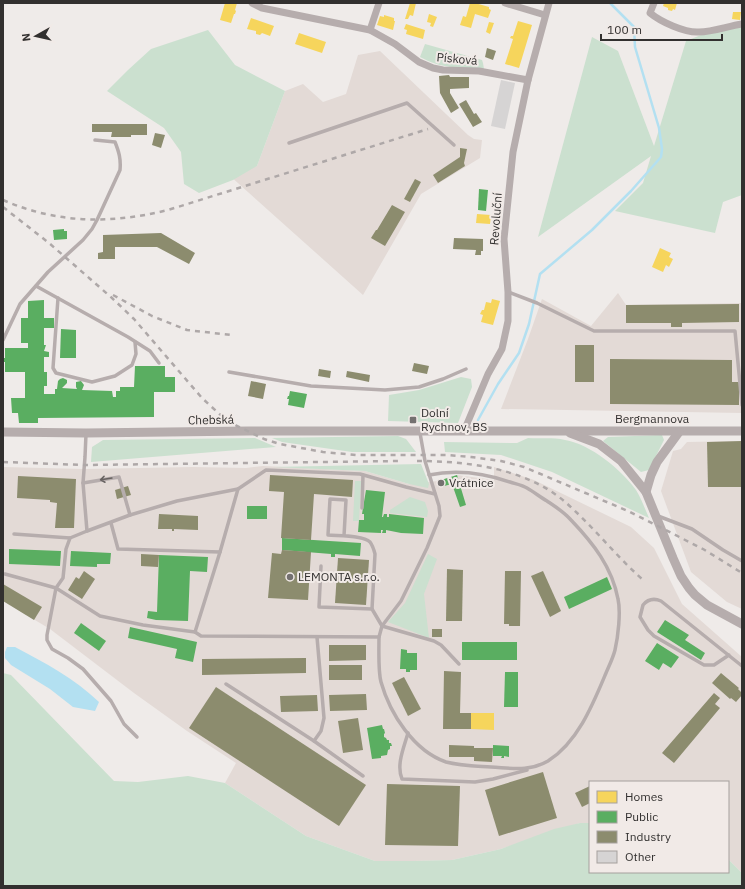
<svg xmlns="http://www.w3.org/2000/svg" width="745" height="889" viewBox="0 0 745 889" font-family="'IBM Plex Sans',sans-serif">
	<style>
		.built { fill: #e3dad6 }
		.green { fill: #cbe0cf }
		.water { fill: #b3e0f1 }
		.homes { fill: #f6d55c }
		.public { fill: #5aae61 }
		.industry { fill: #8c8c6e }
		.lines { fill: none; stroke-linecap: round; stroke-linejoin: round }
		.stream { stroke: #b3e0f1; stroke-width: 2.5 }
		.building { fill: #d6d4d4 }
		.service { stroke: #b6adad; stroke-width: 3.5 }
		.minor { stroke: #b6adad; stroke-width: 7 }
		.tertiary { stroke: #b6adad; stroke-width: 9 }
		.rail { stroke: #aea8a8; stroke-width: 2.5; stroke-dasharray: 5 5; stroke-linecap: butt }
		.oneway { stroke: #676261 }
		.poi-dot { fill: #747170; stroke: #f1eae7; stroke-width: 1.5 }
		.labels { text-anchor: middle; stroke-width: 4; stroke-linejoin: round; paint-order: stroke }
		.street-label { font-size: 12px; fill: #32302f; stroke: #f1eae7 }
		.poi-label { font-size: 12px; fill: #32302f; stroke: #f1eae7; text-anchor: start }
	</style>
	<rect width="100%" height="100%" fill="#efebe9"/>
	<!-- built -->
	<g class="built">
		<path d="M380 51 468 135 474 139 482 140 480 158 421 194 363 295 229 175 257 166 285 91 303 84 323 102 346 94 358 55Z"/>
		<path d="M618 293 626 305 742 303V413L501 409 528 339 542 299 591 326Z"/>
		<path d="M742 441V609L727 602 691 572 661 491 673 451 681 449 687 442Z"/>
		<path d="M263 466 365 471 409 484 438 481 457 475 494 480V467L534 480 631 527 654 548 682 604 742 657V873L728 859V782H590V823H580L501 849 452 860 413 861H375L306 836 225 783 236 763 187 731 134 693 50 629 3 601V467L84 469 193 467 246 468Z"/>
	</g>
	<!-- green -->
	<g class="green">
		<path d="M742 27V195L723 202 715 233 615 211 643 183 651 156 538 237 592 37 618 51 654 146 686 41 701 35Z"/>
		<path d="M208 30 235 65 285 91 257 166 233 180 199 193 184 184 181 152 164 128 107 91 128 70 151 49Z"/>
		<path d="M425 44 482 60 483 63 484 69C460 68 442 69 420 57Z"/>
		<path d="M461 377 471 379 472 387 458 423 388 421 389 395 419 390Z"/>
		<path d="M662 435 664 440 649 470 641 472 603 441 608 437Z"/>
		<path d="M398 436 406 439 416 452H352L282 442 272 438Z"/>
		<path d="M255 438 276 447 91 462 92 447 103 440Z"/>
		<path d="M528 438C540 439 553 437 565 440 590 444 621 469 636 490 641 498 645 509 649 518L552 472 501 455 445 452 444 442 517 443Z"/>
		<path d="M421 464 429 484 428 488 409 484 365 471 273 467Z"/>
		<path d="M355 481H361L359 521H353Z"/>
		<path d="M410 497 425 502 428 511 427 517 390 513V510Z"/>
		<path d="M428 554 437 559 424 594 429 638 388 622 405 603Z"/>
		<path d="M3 673 11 675 114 781 138 782 188 776 225 783 306 836 375 861H413L452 860 501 849 554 829 580 823H590V872H728V859L742 873V886H3Z"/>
	</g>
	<!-- water -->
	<path class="water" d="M7 647H15C45 663 74 678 99 702L95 711 73 707 50 689 11 665 5 658V652Z"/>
	<!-- homes -->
	<g class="homes">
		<path d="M225 3H237L235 10 236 11 235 14H234L231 23 220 20Z"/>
		<path d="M410 3H416L413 16 410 15 408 19H405Z"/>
		<path d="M470 3H475L489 7V9L491 10 488 18 475 14 471 28 460 25 463 16 466 17Z"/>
		<path d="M664 3H677L675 10 673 9 672 11 668 10V8L663 6Z"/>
		<path d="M733 12H741L740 20 732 19Z"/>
		<path d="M429 14 437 17 433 27 430 26 431 23 427 22Z"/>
		<path d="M384 15 394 18V21H395L393 30 377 25 380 16 384 17Z"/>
		<path d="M251 18 274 26 270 36 262 33 260 35 256 34V31L247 29Z"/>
		<path d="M518 21 532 25 519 68 505 64 513 39 510 38 511 36H513Z"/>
		<path d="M489 22 494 23 490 34 486 32Z"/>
		<path d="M406 24 425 30 423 39 406 34 407 30 404 29Z"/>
		<path d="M299 33 326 42 322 53 295 44Z"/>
		<path d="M477 214 491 215 490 224 476 223Z"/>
		<path d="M660 248 671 253 669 257 673 259 669 267 666 265 663 272 652 267Z"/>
		<path d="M492 299 500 301 493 325 481 322 483 315 480 314 482 310H484L486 302 491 303Z"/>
		<path d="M471 713H494V730L471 729Z"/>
	</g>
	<!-- public -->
	<g class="public">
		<path d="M479 189 488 190 486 211 478 210Z"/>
		<path d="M64 229V231H67V239L54 240 53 230Z"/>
		<path d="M44 300V318H54V328H44V345H46L44 351 49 352V357H44V372H47V386H44V394H55V389H57L58 381 60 379 63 378 67 380V383L62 388 77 389 76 387V382L81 381 84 385 82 390 112 391 113 397H116V391H120V387H134L135 366H165V377H175V392H154V417L38 418V423H19L18 413H12L11 398H25V372H5V362H3V358H5V348H28V343H21V318H28V301Z"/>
		<path d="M61 329 76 330V358H60Z"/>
		<path d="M290 391 307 394 304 408 288 405 289 399H287L288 396H289Z"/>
		<path d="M457 475 466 505 460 507 452 484 440 487 438 481Z"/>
		<path d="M366 490 385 492 382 517H383L384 514H387V517H389V514L424 518 423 534 401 533 386 530V533H382L383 530H381V533L358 532 359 520H364V514H362Z"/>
		<rect x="247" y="506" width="20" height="13"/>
		<path d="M282 538 361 543 360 556 335 554V557H331V554L282 550Z"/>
		<path d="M9 549 61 551 60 566 9 564Z"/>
		<path d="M71 551 111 553 110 564H97V567L70 566Z"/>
		<path d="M159 555 208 557 207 572 190 571 188 621 156 620 147 618 148 611 157 612Z"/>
		<path d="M607 577 612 589 569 609 564 597Z"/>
		<path d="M665 620 689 635 685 640 705 653 701 660 657 632Z"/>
		<path d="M81 623 106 641 99 651 74 633Z"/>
		<path d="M130 627 197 642 193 662 175 658 177 649 128 638Z"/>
		<rect x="462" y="642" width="55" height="18"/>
		<path d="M657 643 679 657 671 668 663 663 659 670 645 661Z"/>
		<path d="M401 649 407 650V653H417V670H410V672H406V669H400Z"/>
		<path d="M505 672H518V707H504Z"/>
		<path d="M382 725 383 729H384L385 733 384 734V737L386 738 387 740H389V743H391L392 746H390V749L388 750 387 755 381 756V758L372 759 367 728Z"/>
		<path d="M493 745 509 746V757L504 756V758H501L502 756H493Z"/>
	</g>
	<!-- industry -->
	<g class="industry">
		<path d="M487 48 496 51 493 60 485 57Z"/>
		<path d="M449 75 450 77H469V88L450 89V93L459 108 451 113 440 93 439 76Z"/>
		<path d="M466 100 474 114 476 113 482 122 473 127 459 104Z"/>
		<path d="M92 124H147V135H131V137H111L112 132H92Z"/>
		<path d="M155 133 165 135 161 148 152 145Z"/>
		<path d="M460 148 467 149 464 163 465 166 438 183 433 175 460 157Z"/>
		<path d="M415 179 421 182 410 202 404 199Z"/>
		<path d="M392 205 405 212 385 246 371 238 376 230H377Z"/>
		<path d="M161 233 195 253 189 264 157 247H115V259H98V253L103 252V235Z"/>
		<path d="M454 238 483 239V251H481V255H475L476 250 453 249Z"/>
		<path d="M739 304V322L682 323V327H671V323H626V305Z"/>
		<rect x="575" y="345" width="19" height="37"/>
		<path d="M610 359 732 360V382H739V405L610 404Z"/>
		<path d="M414 363 429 366 427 374 412 371Z"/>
		<path d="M319 369 331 371 330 378 318 376Z"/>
		<path d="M347 371 370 375 369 382 346 377Z"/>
		<path d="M251 381 266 384 263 399 248 396Z"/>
		<path d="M742 441V487H708L707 442Z"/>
		<path d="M270 475 353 480 352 497 314 494 311 540 281 538 284 492 269 491Z"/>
		<path d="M18 476 76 479 74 528H55L57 503 50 502V500L17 498Z"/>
		<path d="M128 486 131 495 117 499 115 490Z"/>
		<path d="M159 514 198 516V530L174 529V531H172V529H158Z"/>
		<path d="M282 550 311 552 308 600 268 598 272 553 281 554Z"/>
		<path d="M141 554 159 555 158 567 141 566Z"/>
		<path d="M338 558 369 560 366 605 335 603Z"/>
		<path d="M447 569 463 570 462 621H446Z"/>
		<path d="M84 571 95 579 82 599 68 590 76 577 79 579Z"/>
		<path d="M505 571H521L520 626H509V624H504Z"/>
		<path d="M543 571 561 611 550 617 531 576Z"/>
		<path d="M3 584 42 607 34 620 3 601Z"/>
		<rect x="432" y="629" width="10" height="8"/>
		<path d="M329 645H366V660L329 661Z"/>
		<path d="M306 658V673L202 675V659Z"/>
		<rect x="329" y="665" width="33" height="15"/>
		<path d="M444 671 461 672 460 713H471V729H443Z"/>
		<path d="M721 673 739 688 738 689 742 693V695L736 702 731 698 730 699 712 683Z"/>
		<path d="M404 677 421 709 408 716 392 683Z"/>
		<path d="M216 687 366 785 339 826 189 728Z"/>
		<path d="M714 693 720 698 715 704 720 708 674 763 662 753Z"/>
		<path d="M366 694 367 710 330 711 329 695Z"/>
		<path d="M317 695 318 711 281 712 280 696Z"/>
		<path d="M358 718 363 750 343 753 338 721Z"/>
		<path d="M449 745 474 746V748H493L492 762 474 761V757H449Z"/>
		<path d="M543 772 557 818 499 836 485 790Z"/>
		<path d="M387 784 460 786 458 846 385 845Z"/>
		<path d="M590 786V803L582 807 575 793Z"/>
	</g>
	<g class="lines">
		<!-- stream -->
		<path class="stream" d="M478 420 498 384 519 353 529 324 540 274 592 230 631 191 661 157 662 149 659 128 635 47 634 27 610 3"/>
	</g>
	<!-- building -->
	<path class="building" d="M501 80 515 83 505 129 491 126Z"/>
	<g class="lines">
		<!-- service -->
		<g class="service">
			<path d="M289 143 407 103 454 145"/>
			<path d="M36 286 128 337 150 351 159 363"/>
			<path d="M508 292 537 303 594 331H735L742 405"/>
			<path d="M58 298 53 368 56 373 92 382 115 376 132 365 136 354 135 342"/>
			<path d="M3 340 20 304 48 272 83 240 92 229 97 220 120 170C121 159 119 152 115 142L95 140"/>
			<path d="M229 372 311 386 385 390 419 387 443 379 466 369"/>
			<path d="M83 483 119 477 130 515"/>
			<path d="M362 508 363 475"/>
			<path d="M658 516 692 529 723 550 742 561"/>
			<path d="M111 523 118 549 220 552 238 489"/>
			<path d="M87 531 130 515 177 501 238 489 266 470 360 474 406 487 435 494"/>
			<path d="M14 534 70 538 87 531 83 483 85 457 86 434"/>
			<path d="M344 536 346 500 330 499 328 535C338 536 363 535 370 542 373 546 374 550 375 554L372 609"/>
			<path d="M220 552 195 632 201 636 379 637 382 626 401 601 427 548 440 516 439 506 425 461 420 433"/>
			<path d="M321 566 319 607 372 609 382 626 434 641 441 645 459 664"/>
			<path d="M5 574 56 588 63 578 66 549 70 538"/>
			<path d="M379 637C379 649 378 671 381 682 390 714 414 751 446 762 461 766 476 766 491 767 511 768 529 772 548 761 578 742 593 704 606 673 609 666 613 658 615 650 618 637 621 612 618 599 612 567 593 543 571 520 564 512 556 507 547 501 540 497 534 492 527 488 522 485 516 484 510 482 484 473 457 469 429 475"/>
			<path d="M729 655 714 665H704L654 636 648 630 640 617 643 605C648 599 654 598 661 601L742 666"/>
			<path d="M226 684 314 741 321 731 324 718 317 637"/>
			<path d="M408 733C404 747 396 765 402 779L475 782 493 779 527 770"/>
			<path d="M137 737 124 724 111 701 83 669 68 658 52 649 47 640V635L56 588 100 616 143 625 195 632"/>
			<path d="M314 741 363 776"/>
		</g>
		<!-- minor -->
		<g class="minor">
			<path d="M252 3 262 8 370 30 395 44 419 62 433 68 443 70 479 71 528 80"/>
			<path d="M505 3 545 15"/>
			<path d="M654 3 650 13C661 22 685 33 699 32 713 32 728 26 742 24"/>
			<path d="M370 30 379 3"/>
			<path d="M464 431 488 374 502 349 508 321V292L504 239 513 152 528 80 549 3"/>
		</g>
		<!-- tertiary -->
		<g class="tertiary">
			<path d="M3 432 86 433 249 431H742"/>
			<path d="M570 433 599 444 621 461 646 492 673 558 681 576 689 588 695 595 707 605 742 624"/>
			<path d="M646 492 651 475 657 462 679 432"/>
		</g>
		<!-- rail -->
		<g class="rail">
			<path d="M3 200C58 224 111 224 168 210L428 129"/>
			<path d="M3 207 49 243 112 298 134 319 202 398 227 421 264 439 280 444 323 452 356 455H447L471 457 501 461 524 467 628 511 703 549 742 573"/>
			<path d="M113 295 152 316 187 330 231 335"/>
			<path d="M417 461C466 461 525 468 564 501 592 525 615 555 642 579"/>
			<path d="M3 462 85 465 401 461"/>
		</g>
	</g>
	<!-- one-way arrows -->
	<defs><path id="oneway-shaft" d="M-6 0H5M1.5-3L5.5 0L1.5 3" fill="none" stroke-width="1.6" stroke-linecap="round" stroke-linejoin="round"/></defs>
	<use class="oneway" href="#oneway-shaft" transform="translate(106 479) rotate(171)"/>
	<!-- markers -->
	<g class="poi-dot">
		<rect x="409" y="416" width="8" height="8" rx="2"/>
		<circle cx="441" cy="483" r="4"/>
		<circle cx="290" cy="577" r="4"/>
	</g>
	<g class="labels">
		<!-- street labels -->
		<g class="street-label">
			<text transform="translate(457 59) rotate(5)" y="4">Písková</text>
			<text transform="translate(496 219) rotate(-86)" y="4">Revoluční</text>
			<text x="652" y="423">Bergmannova</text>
			<text transform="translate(211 420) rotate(-1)" y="4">Chebská</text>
		</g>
		<!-- poi labels -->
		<g class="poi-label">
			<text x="421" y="417">Dolní<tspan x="421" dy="14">Rychnov, BS</tspan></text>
			<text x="449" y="487">Vrátnice</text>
			<text x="298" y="581">LEMONTA s.r.o.</text>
		</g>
	</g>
	<!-- border -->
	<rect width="745" height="889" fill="none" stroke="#32302f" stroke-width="8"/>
	<!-- legend -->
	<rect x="589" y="781" width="140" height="92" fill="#f1eae7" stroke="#a5a09d"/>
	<rect x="597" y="791" width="20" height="12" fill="#f6d55c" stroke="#a5a09d"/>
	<text x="625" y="801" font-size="12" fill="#32302f">Homes</text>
	<rect x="597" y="811" width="20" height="12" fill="#5aae61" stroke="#a5a09d"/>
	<text x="625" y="821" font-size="12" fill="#32302f">Public</text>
	<rect x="597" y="831" width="20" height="12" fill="#8c8c6e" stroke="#a5a09d"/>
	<text x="625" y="841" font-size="12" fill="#32302f">Industry</text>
	<rect x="597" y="851" width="20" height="12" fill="#d6d4d4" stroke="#a5a09d"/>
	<text x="625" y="861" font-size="12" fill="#32302f">Other</text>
	<!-- north arrow -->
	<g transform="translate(36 36) rotate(262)" stroke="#f1eae7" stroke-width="3" paint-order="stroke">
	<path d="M0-3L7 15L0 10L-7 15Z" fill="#32302f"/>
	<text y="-6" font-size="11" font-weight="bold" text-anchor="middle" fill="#32302f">N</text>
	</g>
	<!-- scale -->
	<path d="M601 34v6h121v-6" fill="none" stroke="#32302f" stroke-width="2"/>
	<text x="607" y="34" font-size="12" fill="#32302f" stroke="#f1eae7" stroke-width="3" paint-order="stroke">100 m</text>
</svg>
